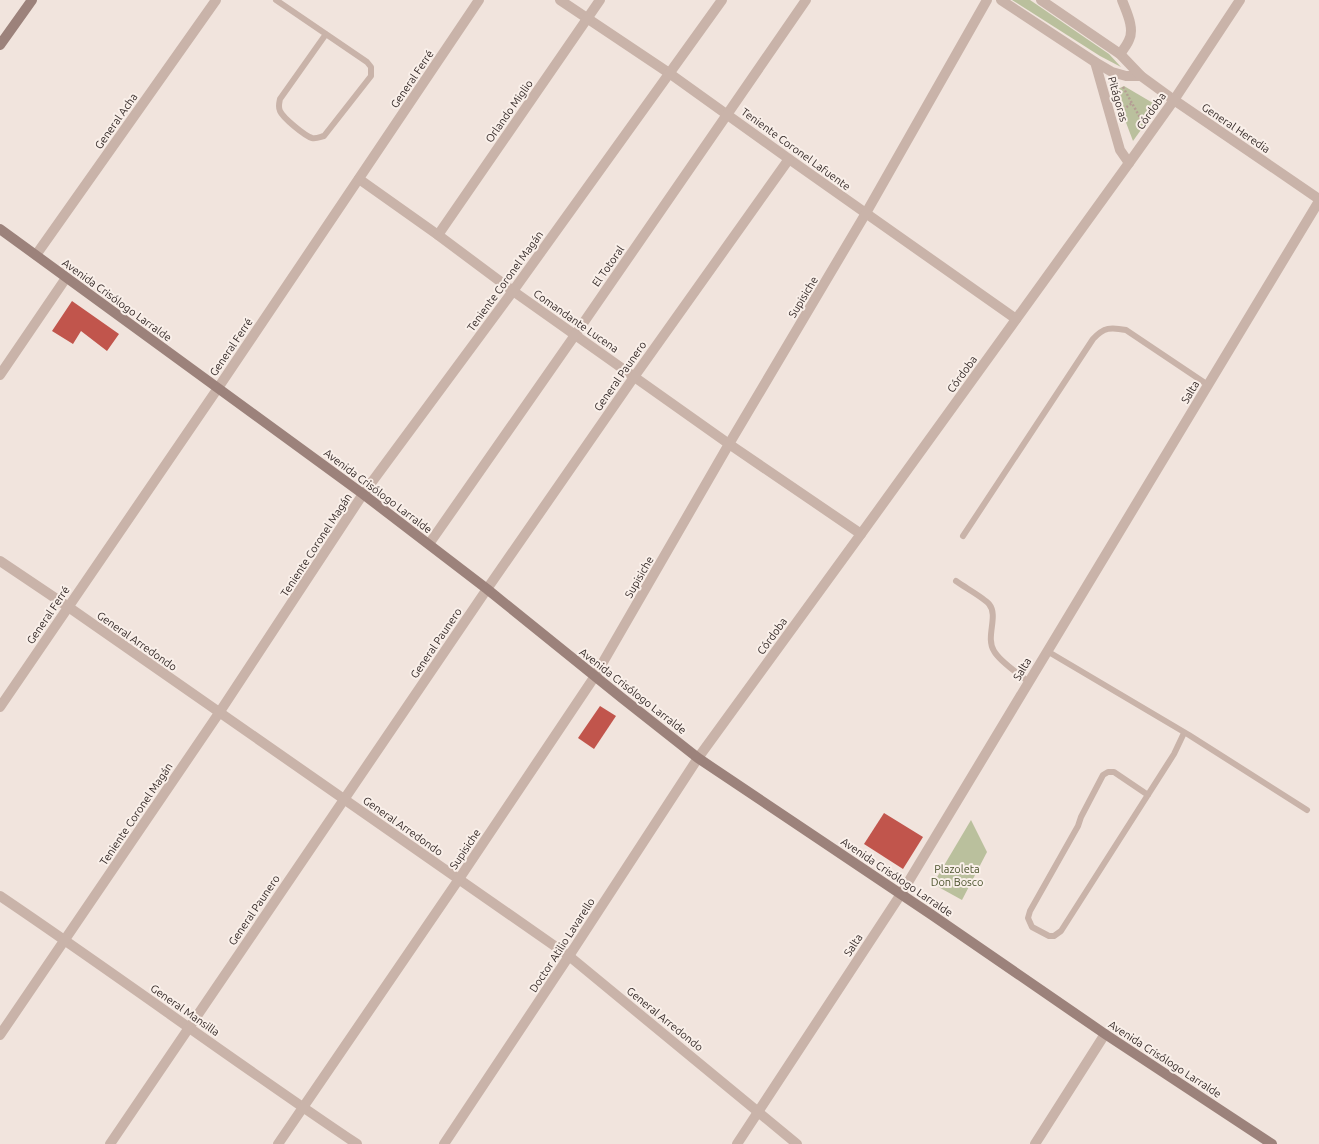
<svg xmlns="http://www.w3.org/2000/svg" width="1319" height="1144" viewBox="0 0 1319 1144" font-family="Ubuntu,sans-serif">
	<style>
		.green { fill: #bac09d }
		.building { fill: #c1554c }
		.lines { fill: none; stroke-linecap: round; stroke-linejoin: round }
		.path { stroke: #b59d94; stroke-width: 2.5; stroke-dasharray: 2 2; stroke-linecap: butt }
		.service { stroke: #c9b3a9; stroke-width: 6 }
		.minor { stroke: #c9b3a9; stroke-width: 10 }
		.secondary { stroke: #9c827b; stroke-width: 10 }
		.labels { text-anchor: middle; stroke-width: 4; stroke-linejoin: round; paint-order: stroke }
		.street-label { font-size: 11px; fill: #362b29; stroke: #f9efe9 }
		.park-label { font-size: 11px; fill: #4c542e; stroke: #f9efe9 }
	</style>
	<rect width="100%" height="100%" fill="#f1e4dd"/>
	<!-- green -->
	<g class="green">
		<path d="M1012 0H1030L1109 54 1121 67 1100 56Z"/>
		<path d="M1124 86 1158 106 1133 141 1114 91Z"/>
		<path d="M971 820 987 852 962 900 933 884Z"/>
	</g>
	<!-- building -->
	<g class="building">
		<path d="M72 301 119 334 107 351 81 331 73 344 52 331Z"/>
		<path d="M600 706 616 716 594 749 578 738Z"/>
		<path d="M884 813 923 837 903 869 864 844Z"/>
	</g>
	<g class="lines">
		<!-- path -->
		<g class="path">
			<path d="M1123 87 1143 123"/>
			<path d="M1120 112 1132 103"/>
		</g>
		<!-- service -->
		<g class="service">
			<path d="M276 0 367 62 371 67V76L324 136C320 137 316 139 312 138 305 136 283 118 280 111 278 107 279 104 280 99L326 34"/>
			<path d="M963 536 1093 339C1104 327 1111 327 1126 330L1208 385"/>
			<path d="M956 581C964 587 983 597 989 604 999 616 985 637 994 651 1000 662 1019 674 1029 682"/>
			<path d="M1047 651 1189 735 1307 810"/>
			<path d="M1148 795 1114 772H1108L1103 775 1081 817 1078 826 1030 911 1028 918 1032 927 1049 936H1054L1061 931 1174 754 1184 733"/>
		</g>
		<!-- minor -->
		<g class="minor">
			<path d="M560 0 669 73 789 159 1016 319"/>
			<path d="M1001 0 1095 62 1112 72 1126 76H1141"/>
			<path d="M1041 0 1120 54 1141 76 1174 100 1319 199"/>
			<path d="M1120 54C1123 50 1127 45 1129 40 1135 28 1126 11 1122 0"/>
			<path d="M1095 62 1120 150 1129 163"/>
			<path d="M359 179 438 235 513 291 729 444 861 534"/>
			<path d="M438 235 600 0"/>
			<path d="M36 255 216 0"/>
			<path d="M0 375 66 278"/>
			<path d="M429 544 575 335 806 0"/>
			<path d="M0 561 67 606 569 956 797 1144"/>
			<path d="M0 707 218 388 479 0"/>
			<path d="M0 896C120 977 236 1063 357 1144"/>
			<path d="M0 1035 219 713 363 494 513 291 722 0"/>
			<path d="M110 1144 487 589 634 377 789 159"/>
			<path d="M278 1144 459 879 595 676 729 444 866 213 987 0"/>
			<path d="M444 1144 569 956 698 758 861 534 1129 163 1174 100 1240 0"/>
			<path d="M737 1144 901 894 1319 201"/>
			<path d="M1035 1144 1105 1034"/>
		</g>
		<!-- secondary -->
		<g class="secondary">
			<path d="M0 45 32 0"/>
			<path d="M0 229 363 494 487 589 622 698 698 758 932 915 1105 1034 1272 1144"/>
		</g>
	</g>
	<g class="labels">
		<!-- street labels -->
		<g class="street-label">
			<text transform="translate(412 79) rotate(-56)" y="4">General Ferré</text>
			<text transform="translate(1118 99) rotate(74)" y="4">Pitágoras</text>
			<text transform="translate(509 111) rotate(-55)" y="4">Orlando Miglio</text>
			<text transform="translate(1151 111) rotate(-55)" y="4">Córdoba</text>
			<text transform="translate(116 121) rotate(-55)" y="4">General Acha</text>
			<text transform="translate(1236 128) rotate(34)" y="4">General Heredia</text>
			<text transform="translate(796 149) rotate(36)" y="4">Teniente Coronel Lafuente</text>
			<text transform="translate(608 266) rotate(-55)" y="4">El Totoral</text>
			<text transform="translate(505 281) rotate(-54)" y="4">Teniente Coronel Magán</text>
			<text transform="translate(803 297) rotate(-59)" y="4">Supisiche</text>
			<text transform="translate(117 300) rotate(36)" y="4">Avenida Crisólogo Larralde</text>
			<text transform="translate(576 321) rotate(35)" y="4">Comandante Lucena</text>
			<text transform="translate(231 347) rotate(-56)" y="4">General Ferré</text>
			<text transform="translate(962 374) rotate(-54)" y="4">Córdoba</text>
			<text transform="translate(620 376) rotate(-55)" y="4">General Paunero</text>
			<text transform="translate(1190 392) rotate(-59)" y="4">Salta</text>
			<text transform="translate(378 491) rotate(37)" y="4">Avenida Crisólogo Larralde</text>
			<text transform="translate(316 545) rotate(-57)" y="4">Teniente Coronel Magán</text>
			<text transform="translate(639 577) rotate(-60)" y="4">Supisiche</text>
			<text transform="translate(48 615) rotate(-56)" y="4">General Ferré</text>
			<text transform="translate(772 636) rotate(-54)" y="4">Córdoba</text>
			<text transform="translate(137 641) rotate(35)" y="4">General Arredondo</text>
			<text transform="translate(436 643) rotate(-56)" y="4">General Paunero</text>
			<text transform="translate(1022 669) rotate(-59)" y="4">Salta</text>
			<text transform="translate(633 691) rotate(38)" y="4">Avenida Crisólogo Larralde</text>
			<text transform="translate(136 814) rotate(-56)" y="4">Teniente Coronel Magán</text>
			<text transform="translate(403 826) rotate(35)" y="4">General Arredondo</text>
			<text transform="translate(465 849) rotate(-56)" y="4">Supisiche</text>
			<text transform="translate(897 877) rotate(34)" y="4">Avenida Crisólogo Larralde</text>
			<text transform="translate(254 910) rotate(-56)" y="4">General Paunero</text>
			<text transform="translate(562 945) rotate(-57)" y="4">Doctor Atilio Lavarello</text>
			<text transform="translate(853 945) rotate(-57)" y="4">Salta</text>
			<text transform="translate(185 1010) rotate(35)" y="4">General Mansilla</text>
			<text transform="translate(665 1019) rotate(39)" y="4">General Arredondo</text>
			<text transform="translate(1165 1059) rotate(33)" y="4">Avenida Crisólogo Larralde</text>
		</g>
		<!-- park labels -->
		<g class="park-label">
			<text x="957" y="873">Plazoleta<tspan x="957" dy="13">Don Bosco</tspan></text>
		</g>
	</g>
</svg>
